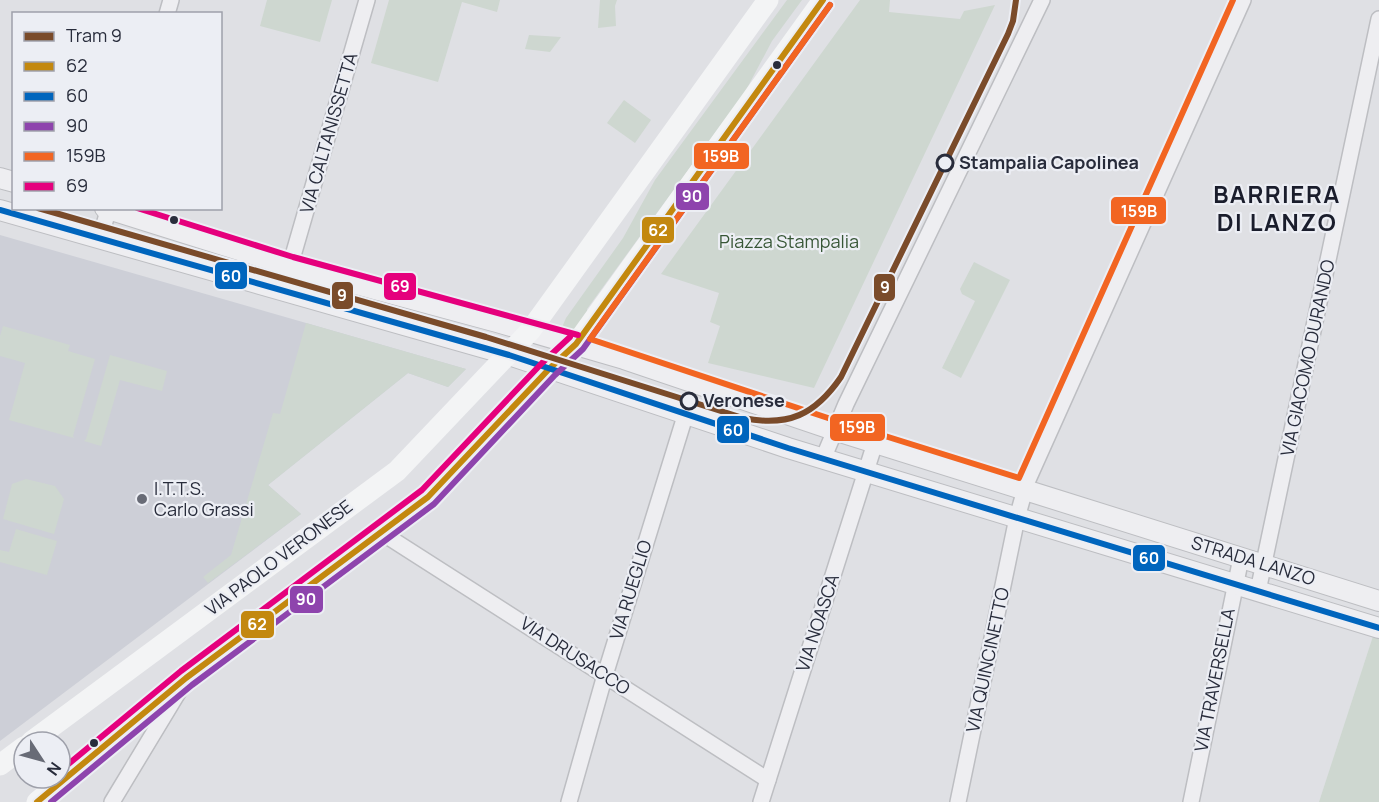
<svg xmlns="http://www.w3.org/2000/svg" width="1379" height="802" viewBox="0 0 1379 802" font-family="Manrope,sans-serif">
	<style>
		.built { fill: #cdcfd7 }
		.green { fill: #ced7d0 }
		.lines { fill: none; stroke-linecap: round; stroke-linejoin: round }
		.minor-casing { stroke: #bdbec2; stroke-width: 18 }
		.tertiary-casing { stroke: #bdbec2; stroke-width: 22 }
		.minor { stroke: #eeeef1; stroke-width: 15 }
		.tertiary { stroke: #eeeef1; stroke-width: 20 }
		.secondary { stroke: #f3f4f5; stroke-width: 21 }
		.bus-1-casing { stroke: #eceef4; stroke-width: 10 }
		.bus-2-casing { stroke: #eceef4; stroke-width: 10 }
		.bus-3-casing { stroke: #eceef4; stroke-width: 10 }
		.bus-4-casing { stroke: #eceef4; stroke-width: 10 }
		.bus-5-casing { stroke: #eceef4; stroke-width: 10 }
		.bus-1 { stroke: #c3880f; stroke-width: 6 }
		.bus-2 { stroke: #0065bd; stroke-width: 6 }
		.bus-3 { stroke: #8e44ad; stroke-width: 6 }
		.bus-4 { stroke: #f26522; stroke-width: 6 }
		.bus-5 { stroke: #e5007d; stroke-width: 6 }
		.tram-1-casing { stroke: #eceef4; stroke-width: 10 }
		.tram-1 { stroke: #7a4b2a; stroke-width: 6 }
		.bus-dot { fill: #282c3b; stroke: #eceef4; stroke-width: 2 }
		.stop-dot { fill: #eceef4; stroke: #282c3b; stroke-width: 3 }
		.poi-dot { fill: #686b76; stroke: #eceef4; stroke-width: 2 }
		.labels { text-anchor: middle; stroke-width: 4.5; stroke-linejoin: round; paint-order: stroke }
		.street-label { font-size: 18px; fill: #282c3b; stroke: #eceef4 }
		.stop-label { font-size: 18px; font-weight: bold; fill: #282c3b; stroke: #eceef4; text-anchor: start }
		.park-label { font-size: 18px; fill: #375636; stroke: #eceef4 }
		.poi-label { font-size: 18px; fill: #282c3b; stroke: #eceef4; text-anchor: start }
		.district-label { font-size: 24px; font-weight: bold; letter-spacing: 1.5px; fill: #1a1d2c; stroke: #eceef4 }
		.line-badge { stroke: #eceef4; stroke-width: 2 }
		.badge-label { font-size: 16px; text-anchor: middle; font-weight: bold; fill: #fff }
	</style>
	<rect width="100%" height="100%" fill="#dfe0e4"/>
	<!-- built -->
	<path class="built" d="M0 235 466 369 448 387 408 373 268 485 301 514 0 741Z"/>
	<!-- green -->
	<g class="green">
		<path d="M267 0H332L320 42 260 26Z"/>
		<path d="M389 0H500L497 12 462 2 438 82 371 63Z"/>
		<path d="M600 0H617L615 6 616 26 598 28Z"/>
		<path d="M787 0H802L772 41 745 92 587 309 588 316 574 332 566 331 563 325 566 318 623 238 655 180Z"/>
		<path d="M860 0H890L889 12 960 19 964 11 995 5 814 388 708 363 720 326 710 322 719 293 661 274Z"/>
		<path d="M529 35 561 37 550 52 525 49Z"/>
		<path d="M624 100 651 120 635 143 607 123Z"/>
		<path d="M974 262 1010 280 961 378 942 368 975 301 962 294 960 289Z"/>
		<path d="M306 323 466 369 448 387 408 373 268 485 301 514 208 583 203 577 231 555 273 413 280 414Z"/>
		<path d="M3 326 70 345 68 351 95 359 73 436 74 438 9 420 25 363 0 356V336Z"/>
		<path d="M110 355 167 371 162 391 120 380 101 446 84 441 86 439Z"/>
		<path d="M26 479 55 486 64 499 54 534 3 519 12 484Z"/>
		<path d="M16 529 57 541 47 575 0 562V550L9 552Z"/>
		<path d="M1376 627 1379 628V802H1319Z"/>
	</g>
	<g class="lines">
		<defs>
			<g id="minor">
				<path d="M167 14 171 0"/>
				<path d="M100 238 109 208"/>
				<path d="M290 266 367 0"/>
				<path d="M823 459 846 404 1042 0"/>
				<path d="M382 533 768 780"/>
				<path d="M1258 591 1379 19"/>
				<path d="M112 802 182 686"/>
				<path d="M569 802 605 675 686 413"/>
				<path d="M761 802 875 443"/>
				<path d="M958 802 1017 518 1027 482 1243 0"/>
				<path d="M1191 802 1241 558"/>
			</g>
			<g id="tertiary">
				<path d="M0 178 14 182"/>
				<path d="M105 208 290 266 497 322 624 359 834 430 1379 601"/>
				<path d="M0 210 509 355 788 448 1379 628"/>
			</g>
		</defs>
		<!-- minor casing -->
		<use href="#minor" class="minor-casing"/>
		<!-- tertiary casing -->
		<use href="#tertiary" class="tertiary-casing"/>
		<!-- minor -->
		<use href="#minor" class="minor"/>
		<!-- tertiary -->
		<use href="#tertiary" class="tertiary"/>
		<!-- secondary -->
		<g class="secondary">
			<path d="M31 742 397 471 530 331 768 0"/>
			<path d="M0 765 24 747"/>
			<path d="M37 802 186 678 428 497 549 369 576 344 823 0"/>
		</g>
		<defs>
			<path id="bus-1" d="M37 802 186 678 428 497 549 369 576 344 823 0"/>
			<path id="bus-2" d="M0 210 509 355 788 448 1379 628"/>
			<path id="bus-3" d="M51 802 192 685 434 504 555 375 583 349 830 5"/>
			<path id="bus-4" d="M830 5 590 339 837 421 1019 478 1233 0"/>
			<g id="bus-5">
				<path d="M137 208 293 257 578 335"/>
				<path d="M60 771 181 671 422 490 542 363 570 337"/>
			</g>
		</defs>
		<!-- bus-1 casing -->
		<use href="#bus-1" class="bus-1-casing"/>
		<!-- bus-2 casing -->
		<use href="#bus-2" class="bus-2-casing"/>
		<!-- bus-3 casing -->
		<use href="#bus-3" class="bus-3-casing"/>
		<!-- bus-4 casing -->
		<use href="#bus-4" class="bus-4-casing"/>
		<!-- bus-5 casing -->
		<use href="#bus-5" class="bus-5-casing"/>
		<!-- bus-1 -->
		<use href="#bus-1" class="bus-1"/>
		<!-- bus-2 -->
		<use href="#bus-2" class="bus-2"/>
		<!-- bus-3 -->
		<use href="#bus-3" class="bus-3"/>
		<!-- bus-4 -->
		<use href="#bus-4" class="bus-4"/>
		<!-- bus-5 -->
		<use href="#bus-5" class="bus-5"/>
		<defs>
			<path id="tram-1" d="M38 208 486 337 743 418C788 427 815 415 841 377L1008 34 1013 21 1016 0"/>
		</defs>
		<!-- tram-1 casing -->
		<use href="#tram-1" class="tram-1-casing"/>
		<!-- tram-1 -->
		<use href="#tram-1" class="tram-1"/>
	</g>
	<!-- markers -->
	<g class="bus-dot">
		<circle cx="777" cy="65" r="5"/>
		<circle cx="174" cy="220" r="5"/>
		<circle cx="94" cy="743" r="5"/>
	</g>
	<g class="stop-dot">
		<circle cx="945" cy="163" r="8"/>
		<circle cx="689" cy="401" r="8"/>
	</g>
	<circle class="poi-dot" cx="142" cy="499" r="6"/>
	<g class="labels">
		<!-- street labels -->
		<g class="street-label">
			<text transform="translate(329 133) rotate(-74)" y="6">VIA CALTANISSETTA</text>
			<text transform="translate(1308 358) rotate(-78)" y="6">VIA GIACOMO DURANDO</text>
			<text transform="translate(279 558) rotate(-37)" y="6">VIA PAOLO VERONESE</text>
			<text transform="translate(1253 561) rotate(17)" y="6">STRADA LANZO</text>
			<text transform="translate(631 590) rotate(-73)" y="6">VIA RUEGLIO</text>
			<text transform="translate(818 623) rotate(-72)" y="6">VIA NOASCA</text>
			<text transform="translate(575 656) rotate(33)" y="6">VIA DRUSACCO</text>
			<text transform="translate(988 660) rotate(-78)" y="6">VIA QUINCINETTO</text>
			<text transform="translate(1215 680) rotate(-79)" y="6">VIA TRAVERSELLA</text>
		</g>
		<!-- stop labels -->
		<g class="stop-label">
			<text x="959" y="169">Stampalia Capolinea</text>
			<text x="703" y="407">Veronese</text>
		</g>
		<!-- park labels -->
		<g class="park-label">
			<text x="789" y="248">Piazza Stampalia</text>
		</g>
		<!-- poi labels -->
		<g class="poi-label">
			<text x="154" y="495">I.T.T.S.<tspan x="154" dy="21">Carlo Grassi</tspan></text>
		</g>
		<!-- district labels -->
		<g class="district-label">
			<text x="1277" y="203">BARRIERA<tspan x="1277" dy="28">DI LANZO</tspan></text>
		</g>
	</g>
	<g class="line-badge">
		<rect x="693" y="142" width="57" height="28" rx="6" fill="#f26522"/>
		<rect x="675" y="182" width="35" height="29" rx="6" fill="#8e44ad"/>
		<rect x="1110" y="196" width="57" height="29" rx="6" fill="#f26522"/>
		<rect x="641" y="216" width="34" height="28" rx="6" fill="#c3880f"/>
		<rect x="214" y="261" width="34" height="29" rx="6" fill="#0065bd"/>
		<rect x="383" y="272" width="34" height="29" rx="6" fill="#e5007d"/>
		<rect x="873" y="273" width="23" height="29" rx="6" fill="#7a4b2a"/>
		<rect x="331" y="281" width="23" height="29" rx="6" fill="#7a4b2a"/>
		<rect x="829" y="413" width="57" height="29" rx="6" fill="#f26522"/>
		<rect x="716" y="415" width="34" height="29" rx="6" fill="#0065bd"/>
		<rect x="1132" y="544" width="34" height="28" rx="6" fill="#0065bd"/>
		<rect x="289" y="585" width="35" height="29" rx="6" fill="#8e44ad"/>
		<rect x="240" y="610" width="35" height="29" rx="6" fill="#c3880f"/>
	</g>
	<g class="badge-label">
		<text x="721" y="162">159B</text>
		<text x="692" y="202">90</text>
		<text x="1139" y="217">159B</text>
		<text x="658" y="236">62</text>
		<text x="231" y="282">60</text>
		<text x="400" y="292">69</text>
		<text x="885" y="293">9</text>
		<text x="342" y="301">9</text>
		<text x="857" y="433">159B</text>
		<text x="733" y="436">60</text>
		<text x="1149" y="564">60</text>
		<text x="306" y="605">90</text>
		<text x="257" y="630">62</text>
	</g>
	<!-- legend -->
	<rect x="12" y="12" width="210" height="198" fill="#eceef4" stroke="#9ea0aa" stroke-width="1.5"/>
	<rect x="24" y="32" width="30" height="9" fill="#7a4b2a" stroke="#9ea0aa" stroke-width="1.5"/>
	<text x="66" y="42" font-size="18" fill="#282c3b">Tram 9</text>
	<rect x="24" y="62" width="30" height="9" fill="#c3880f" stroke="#9ea0aa" stroke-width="1.5"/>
	<text x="66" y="72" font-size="18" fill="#282c3b">62</text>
	<rect x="24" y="92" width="30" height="9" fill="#0065bd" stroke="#9ea0aa" stroke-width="1.5"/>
	<text x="66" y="102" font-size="18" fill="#282c3b">60</text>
	<rect x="24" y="122" width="30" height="9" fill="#8e44ad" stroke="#9ea0aa" stroke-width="1.5"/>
	<text x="66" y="132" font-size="18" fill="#282c3b">90</text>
	<rect x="24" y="152" width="30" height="9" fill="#f26522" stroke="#9ea0aa" stroke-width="1.5"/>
	<text x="66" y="162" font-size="18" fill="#282c3b">159B</text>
	<rect x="24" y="182" width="30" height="9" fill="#e5007d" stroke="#9ea0aa" stroke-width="1.5"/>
	<text x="66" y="192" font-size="18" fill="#282c3b">69</text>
	<!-- north arrow -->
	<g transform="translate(42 760) rotate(126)"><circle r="28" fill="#eceef4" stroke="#9ea0aa" stroke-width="1.5"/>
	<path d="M0-4.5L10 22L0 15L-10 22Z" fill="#686b76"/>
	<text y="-9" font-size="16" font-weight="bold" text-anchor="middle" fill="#282c3b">N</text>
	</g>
</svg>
